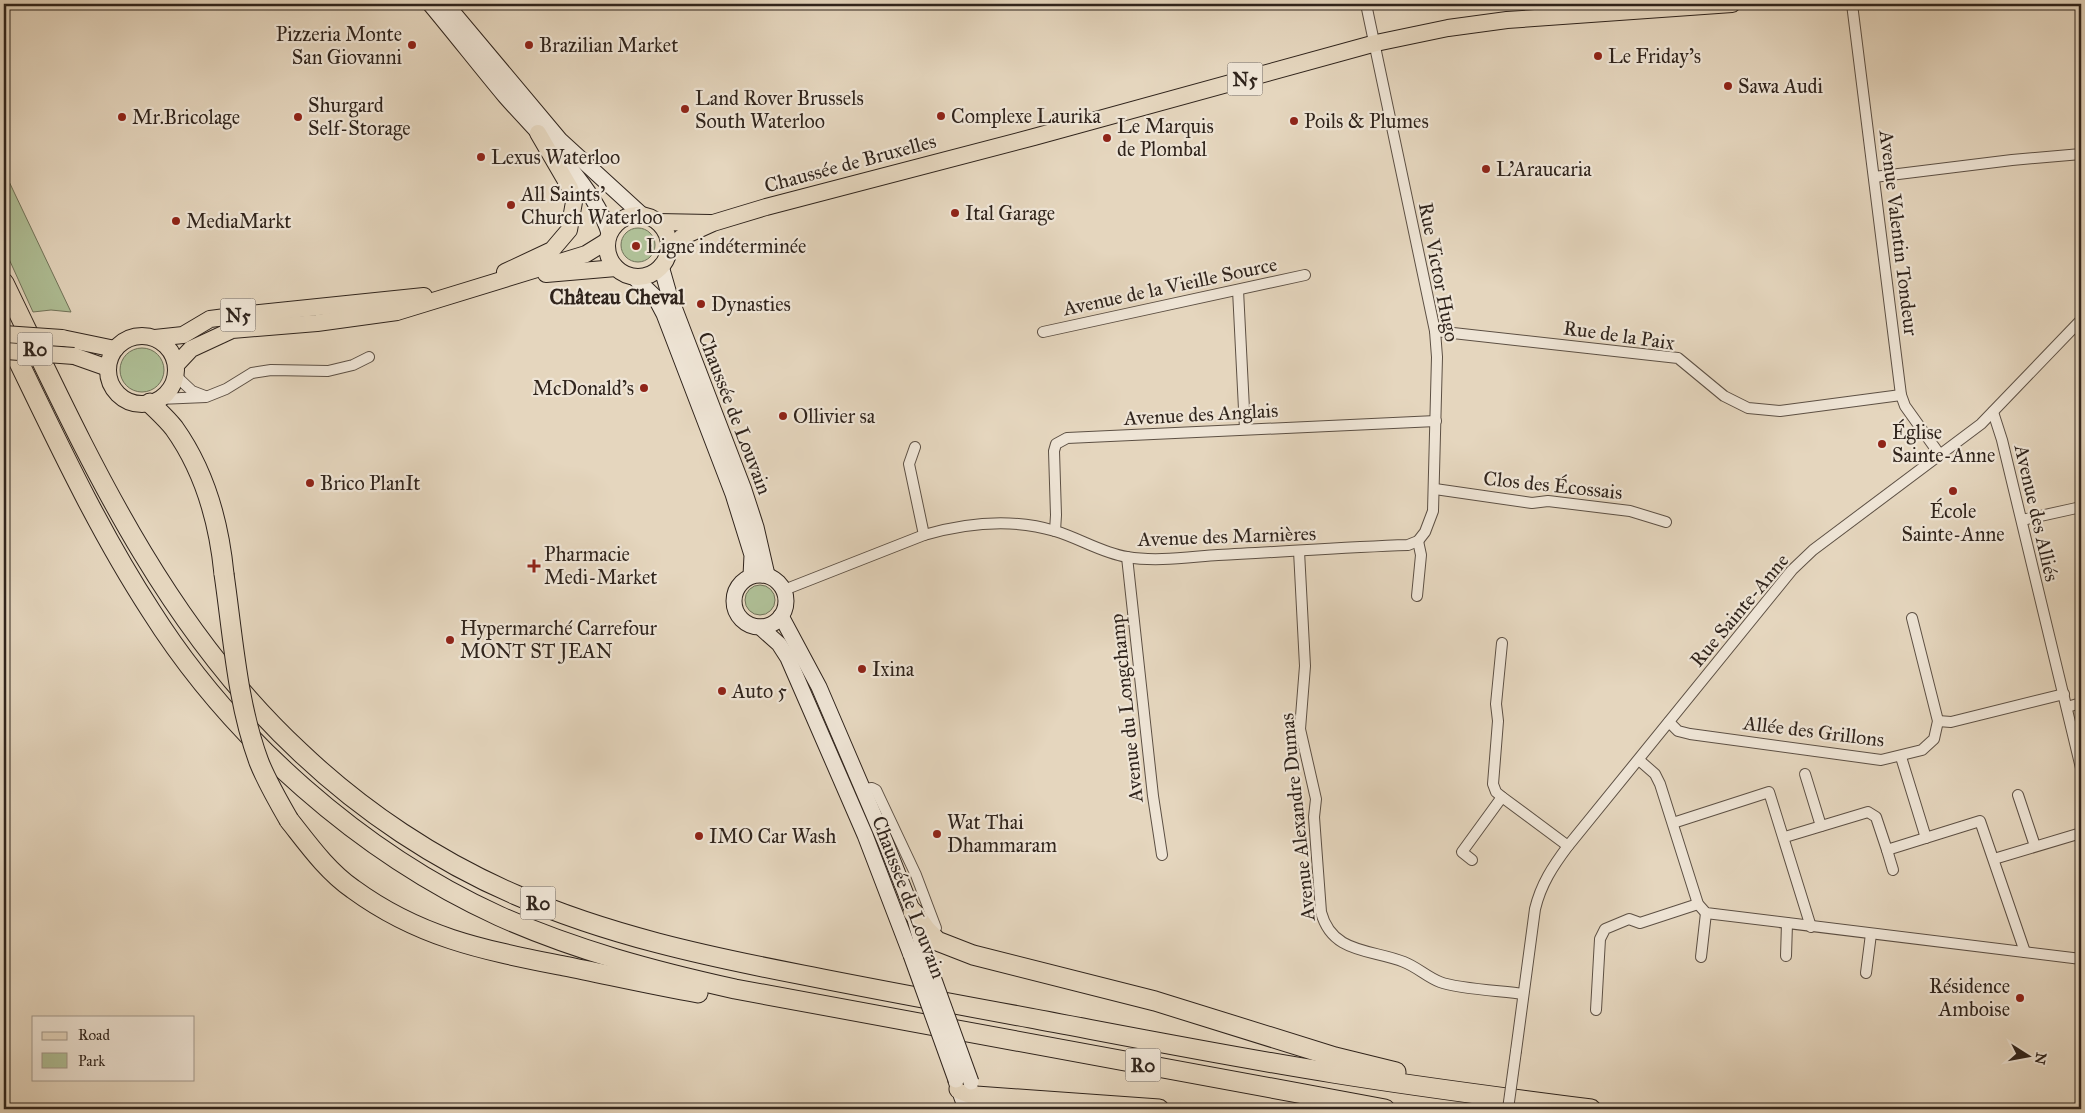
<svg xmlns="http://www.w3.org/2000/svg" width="2085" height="1113" viewBox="0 0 2085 1113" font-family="'IM FELL Great Primer',serif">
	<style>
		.green { fill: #afbf96; stroke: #707259 }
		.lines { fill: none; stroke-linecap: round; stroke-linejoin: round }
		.street-casing { stroke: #5d5044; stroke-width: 12 }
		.secondary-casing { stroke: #30241c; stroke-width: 17 }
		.primary-casing { stroke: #30241c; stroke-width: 18 }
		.highway-casing { stroke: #30241c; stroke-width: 21 }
		.street { stroke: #eee4d5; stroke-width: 10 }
		.secondary { stroke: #eee4d5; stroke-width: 15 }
		.primary { stroke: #e5d6be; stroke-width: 16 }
		.highway { stroke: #e5d6be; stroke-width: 19 }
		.street-bridge-casing { stroke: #5d5044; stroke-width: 12; stroke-linecap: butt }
		.secondary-bridge-casing { stroke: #30241c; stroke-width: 17; stroke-linecap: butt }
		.primary-bridge-casing { stroke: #30241c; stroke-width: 18; stroke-linecap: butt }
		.highway-bridge-casing { stroke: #30241c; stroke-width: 21; stroke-linecap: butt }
		.street-bridge { stroke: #eee4d5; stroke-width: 10 }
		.secondary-bridge { stroke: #eee4d5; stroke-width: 15 }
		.primary-bridge { stroke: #e5d6be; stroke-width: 16 }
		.highway-bridge { stroke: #e5d6be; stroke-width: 19 }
		.poi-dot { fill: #8f2418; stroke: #eee4d5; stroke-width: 2 }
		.labels { text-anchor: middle; stroke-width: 4.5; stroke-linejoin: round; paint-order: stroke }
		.shield { fill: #eee4d5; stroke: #695e54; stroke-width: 1 }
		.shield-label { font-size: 19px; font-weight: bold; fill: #30241c }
		.poi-label { font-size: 20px; fill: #30241c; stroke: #eee4d5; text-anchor: start }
		.street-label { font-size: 20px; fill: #30241c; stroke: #eee4d5 }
		.neighbourhood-label { font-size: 21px; font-weight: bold; fill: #30241c; stroke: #eee4d5 }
	</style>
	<rect width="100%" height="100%" fill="#e5d6be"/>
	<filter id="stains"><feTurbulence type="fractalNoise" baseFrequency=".004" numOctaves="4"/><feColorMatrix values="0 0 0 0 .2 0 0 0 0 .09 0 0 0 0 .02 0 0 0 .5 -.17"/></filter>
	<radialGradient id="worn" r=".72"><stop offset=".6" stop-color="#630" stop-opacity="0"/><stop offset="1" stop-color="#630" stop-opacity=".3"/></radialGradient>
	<!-- green -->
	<g class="green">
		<path d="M4 171 71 312 51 310 33 312 4 248Z"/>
		<circle cx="638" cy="245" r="17"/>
		<circle cx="142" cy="370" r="22"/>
		<circle cx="760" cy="600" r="15"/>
	</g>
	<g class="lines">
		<defs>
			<g id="street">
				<path d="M1852 4 1901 395 1905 406 1940 455"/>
				<path d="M1874 177 2012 160 2081 154"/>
				<path d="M1238 290 1245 429"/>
				<path d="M1435 331 1678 358 1724 396 1748 408 1780 411 1901 395"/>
				<path d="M1043 332 1305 275"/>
				<path d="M175 375 192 391 205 396"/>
				<path d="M159 399 206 397 226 389 252 373 271 370 328 371 353 365 369 357"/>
				<path d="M1993 412 2002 440 2081 768"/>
				<path d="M915 447 909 464 924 535"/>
				<path d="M1435 489 1532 503 1548 501 1630 511 1666 522"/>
				<path d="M2022 520 2081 507"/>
				<path d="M1055 531 1056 515 1054 451 1056 444 1067 438 1436 421"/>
				<path d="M1299 551 1305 666 1300 729 1316 799 1314 817 1321 912C1332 954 1371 949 1404 962 1417 967 1427 977 1440 982 1458 989 1503 991 1523 994"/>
				<path d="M1127 557 1153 796 1162 855"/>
				<path d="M784 590 924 535C966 523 1012 518 1055 531 1079 538 1102 553 1127 557 1156 562 1189 557 1218 555 1281 552 1345 547 1408 545L1418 541 1425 532 1433 511 1437 357 1435 331 1366 4"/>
				<path d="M1417 596 1421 555 1418 541"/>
				<path d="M1502 643 1496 704 1498 721 1493 784 1496 792 1502 797 1568 846"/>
				<path d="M2067 707 2081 703"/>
				<path d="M1938 721 1951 722 2064 694"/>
				<path d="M1669 722 1678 731 1690 734 1881 760 1922 750 1934 739 1938 721 1912 618"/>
				<path d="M1901 757 1926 838"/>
				<path d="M1639 760 1655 774 1660 784 1698 904 1706 913 2081 959"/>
				<path d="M1805 774 1821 826"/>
				<path d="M863 789 872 788 876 790 916 875 936 928"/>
				<path d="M2018 795 2035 846"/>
				<path d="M1673 823 1769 792 1811 927"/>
				<path d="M1785 837 1868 812 1876 817 1887 850 1980 821 2025 952"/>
				<path d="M1887 850 1893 870"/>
				<path d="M1994 859 2081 833"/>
				<path d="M1472 860 1462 852 1502 797"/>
				<path d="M1786 956 1787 923"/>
				<path d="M1701 957 1706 913"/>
				<path d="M1866 973 1871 934"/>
				<path d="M1596 1010 1600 939 1605 929 1629 919 1640 923 1698 904"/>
				<path d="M1516 1051 1535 909C1541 884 1553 866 1568 846L1792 570 1813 550 1981 424 2081 320"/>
			</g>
			<g id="secondary">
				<path d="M430 4C455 34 480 66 505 96 538 134 595 186 609 233"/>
				<path d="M446 4 560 140 642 215"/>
				<path d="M661 266 669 294 744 490 756 527 767 575"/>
				<path d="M634 277 655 297 664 314 733 494 752 555 751 576"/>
				<circle cx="760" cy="601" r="26"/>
				<path d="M781 616 819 687 885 841 913 912 925 955"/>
				<path d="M760 627 779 644 788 658 865 835 911 955"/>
				<path d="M956 1081 966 1109"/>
			</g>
			<g id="primary">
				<circle cx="638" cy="246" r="31"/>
				<path d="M658 222 710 223"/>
				<path d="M669 250 682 237 713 223 766 207 1034 137 1376 43 1448 28 1507 20 1732 4"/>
				<path d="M505 272 552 250 569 230 574 202 570 188 538 133"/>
				<path d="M546 274 616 268"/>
				<circle cx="142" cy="370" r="34"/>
				<path d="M62 338 115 349"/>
				<path d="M155 338 183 335 210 319 241 315 424 296"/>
				<path d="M74 356 108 368"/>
				<path d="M176 365 191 349 232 330 317 323 397 312 586 254 607 241"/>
			</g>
			<g id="highway">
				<path d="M4 283C86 452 160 622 300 752 362 811 437 861 516 895 608 935 705 956 803 975 878 990 954 1004 1030 1018 1131 1037 1232 1057 1333 1073 1419 1087 1505 1098 1591 1109"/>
				<path d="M7 338C52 430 95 525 151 611 232 739 361 853 499 916 575 950 654 971 735 989L1385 1109"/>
				<path d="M150 403C158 411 167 419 174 428 204 470 219 523 224 574"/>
				<path d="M289 820C308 844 327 871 353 889 420 938 484 950 564 966 609 975 653 985 698 993"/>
				<path d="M913 912 926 930 937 941 973 955 1155 1001 1335 1057 1396 1072"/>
				<path d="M959 1089 976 1096 1159 1109"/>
			</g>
		</defs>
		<!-- street casing -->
		<use href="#street" class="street-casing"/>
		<!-- secondary casing -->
		<use href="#secondary" class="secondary-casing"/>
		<!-- primary casing -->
		<use href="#primary" class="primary-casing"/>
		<!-- highway casing -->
		<use href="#highway" class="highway-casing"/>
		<!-- street -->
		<use href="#street" class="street"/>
		<!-- secondary -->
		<use href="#secondary" class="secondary"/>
		<!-- primary -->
		<use href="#primary" class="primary"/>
		<!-- highway -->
		<use href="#highway" class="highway"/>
		<defs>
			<path id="street-bridge" d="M1508 1109 1516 1051"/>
			<g id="secondary-bridge">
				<path d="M911 955 956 1080"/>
				<path d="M925 955 971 1082"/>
			</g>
			<g id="primary-bridge">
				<path d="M4 334 62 338"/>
				<path d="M6 351 74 356"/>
			</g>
			<path id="highway-bridge" d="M224 574C233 636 237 703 259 762 267 782 278 801 289 820"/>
		</defs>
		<!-- street-bridge casing -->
		<use href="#street-bridge" class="street-bridge-casing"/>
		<!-- secondary-bridge casing -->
		<use href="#secondary-bridge" class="secondary-bridge-casing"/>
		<!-- primary-bridge casing -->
		<use href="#primary-bridge" class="primary-bridge-casing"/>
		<!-- highway-bridge casing -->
		<use href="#highway-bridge" class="highway-bridge-casing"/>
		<!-- street-bridge -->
		<use href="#street-bridge" class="street-bridge"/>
		<!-- secondary-bridge -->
		<use href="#secondary-bridge" class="secondary-bridge"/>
		<!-- primary-bridge -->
		<use href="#primary-bridge" class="primary-bridge"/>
		<!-- highway-bridge -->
		<use href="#highway-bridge" class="highway-bridge"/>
	</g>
	<!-- markers -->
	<g class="poi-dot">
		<circle cx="412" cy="45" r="5"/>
		<circle cx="529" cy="45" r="5"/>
		<circle cx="1598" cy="56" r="5"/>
		<circle cx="1728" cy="86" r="5"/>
		<circle cx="685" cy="109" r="5"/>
		<circle cx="941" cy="116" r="5"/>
		<circle cx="122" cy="117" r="5"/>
		<circle cx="298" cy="117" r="5"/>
		<circle cx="1294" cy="121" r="5"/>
		<circle cx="1107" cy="138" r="5"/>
		<circle cx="481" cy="157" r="5"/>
		<circle cx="1486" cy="169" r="5"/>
		<circle cx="511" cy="205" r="5"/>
		<circle cx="955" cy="213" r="5"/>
		<circle cx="176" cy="221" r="5"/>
		<circle cx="636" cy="246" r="5"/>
		<circle cx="701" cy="304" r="5"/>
		<circle cx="644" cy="388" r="5"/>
		<circle cx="783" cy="416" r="5"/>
		<circle cx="1882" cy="444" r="5"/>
		<circle cx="310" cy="483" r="5"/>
		<circle cx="1953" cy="491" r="5"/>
		<path d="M531.5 558.5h5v5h5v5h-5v5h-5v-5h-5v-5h5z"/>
		<circle cx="450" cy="640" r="5"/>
		<circle cx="862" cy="669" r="5"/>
		<circle cx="722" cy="691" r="5"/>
		<circle cx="937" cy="834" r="5"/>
		<circle cx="699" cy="836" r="5"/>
		<circle cx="2020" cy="998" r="5"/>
	</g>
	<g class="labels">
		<!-- shield labels -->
		<g class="shield">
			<rect x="1227.5" y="62.5" width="35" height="33" rx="4"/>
			<rect x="220.5" y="298.5" width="35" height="33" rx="4"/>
			<rect x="17.5" y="332.5" width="35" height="33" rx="4"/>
			<rect x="520.5" y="886.5" width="35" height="33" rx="4"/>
			<rect x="1125.5" y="1048.5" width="35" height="33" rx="4"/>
		</g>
		<g class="shield-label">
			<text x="1245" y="86">N5</text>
			<text x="238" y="322">N5</text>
			<text x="35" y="356">R0</text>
			<text x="538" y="910">R0</text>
			<text x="1143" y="1072">R0</text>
		</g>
		<!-- poi labels -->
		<g class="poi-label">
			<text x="402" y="41" text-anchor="end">Pizzeria Monte<tspan x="402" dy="23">San Giovanni</tspan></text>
			<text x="539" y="52">Brazilian Market</text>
			<text x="1608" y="63">Le Friday's</text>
			<text x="1738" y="93">Sawa Audi</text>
			<text x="695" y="105">Land Rover Brussels<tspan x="695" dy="23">South Waterloo</tspan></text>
			<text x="308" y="112">Shurgard<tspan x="308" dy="23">Self-Storage</tspan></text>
			<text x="951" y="123">Complexe Laurika</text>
			<text x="132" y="124">Mr.Bricolage</text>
			<text x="1304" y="128">Poils &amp; Plumes</text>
			<text x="1117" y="133">Le Marquis<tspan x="1117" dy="23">de Plombal</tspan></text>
			<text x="491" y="164">Lexus Waterloo</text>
			<text x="1496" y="176">L'Araucaria</text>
			<text x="521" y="201">All Saints’<tspan x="521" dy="23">Church Waterloo</tspan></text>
			<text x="965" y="220">Ital Garage</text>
			<text x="186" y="228">MediaMarkt</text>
			<text x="646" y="253">Ligne indéterminée</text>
			<text x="711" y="311">Dynasties</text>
			<text x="634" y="395" text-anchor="end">McDonald's</text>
			<text x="793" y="423">Ollivier sa</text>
			<text x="1892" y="439">Église<tspan x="1892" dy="23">Sainte-Anne</tspan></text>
			<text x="320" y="490">Brico PlanIt</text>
			<text x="1953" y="518" text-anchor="middle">École<tspan x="1953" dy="23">Sainte-Anne</tspan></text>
			<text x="544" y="561">Pharmacie<tspan x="544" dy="23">Medi-Market</tspan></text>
			<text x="460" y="635">Hypermarché Carrefour<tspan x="460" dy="23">MONT ST JEAN</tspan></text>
			<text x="872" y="676">Ixina</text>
			<text x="732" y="698">Auto 5</text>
			<text x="947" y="829">Wat Thai<tspan x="947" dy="23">Dhammaram</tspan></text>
			<text x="709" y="843">IMO Car Wash</text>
			<text x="2010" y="993" text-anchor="end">Résidence<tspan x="2010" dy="23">Amboise</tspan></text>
		</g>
		<!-- street labels -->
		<g class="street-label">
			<text transform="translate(850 163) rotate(-15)" y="7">Chaussée de Bruxelles</text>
			<text transform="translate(1899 233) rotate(83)" y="7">Avenue Valentin Tondeur</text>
			<text transform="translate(1439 272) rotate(79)" y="7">Rue Victor Hugo</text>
			<text transform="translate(1170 286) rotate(-12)" y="7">Avenue de la Vieille Source</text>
			<text transform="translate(1619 335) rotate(8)" y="7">Rue de la Paix</text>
			<text transform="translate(735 413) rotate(69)" y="7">Chaussée de Louvain</text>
			<text transform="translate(1201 414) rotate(-3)" y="7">Avenue des Anglais</text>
			<text transform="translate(1553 485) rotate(6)" y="7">Clos des Écossais</text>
			<text transform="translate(2037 513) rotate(77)" y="7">Avenue des Alliés</text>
			<text transform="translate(1227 536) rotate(-2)" y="7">Avenue des Marnières</text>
			<text transform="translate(1739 610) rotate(-50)" y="7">Rue Sainte-Anne</text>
			<text transform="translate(1126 708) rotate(-96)" y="7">Avenue du Longchamp</text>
			<text transform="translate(1814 731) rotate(7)" y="7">Allée des Grillons</text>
			<text transform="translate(1297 817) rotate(-96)" y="7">Avenue Alexandre Dumas</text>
			<text transform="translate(909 897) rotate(69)" y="7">Chaussée de Louvain</text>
		</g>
		<!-- neighbourhood labels -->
		<g class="neighbourhood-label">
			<text x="617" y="304">Château Cheval</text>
		</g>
	</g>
	<!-- margin -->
	<rect width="2085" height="1113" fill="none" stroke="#e5d6be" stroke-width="20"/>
	<rect x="5" y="5" width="2075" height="1103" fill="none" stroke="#30241c" stroke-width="2.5"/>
	<rect x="10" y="10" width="2065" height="1093" fill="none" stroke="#30241c"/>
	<!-- legend -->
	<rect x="32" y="1016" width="162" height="65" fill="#eee4d5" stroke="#a2978b"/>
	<rect x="42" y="1032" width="25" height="8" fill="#e5d6be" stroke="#a2978b"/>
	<text x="78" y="1040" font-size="15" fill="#30241c">Road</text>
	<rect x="42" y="1053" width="25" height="15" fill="#afbf96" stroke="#a2978b"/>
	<text x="78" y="1066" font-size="15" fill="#30241c">Park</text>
	<!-- north arrow -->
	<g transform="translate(2028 1056) rotate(101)" stroke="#eee4d5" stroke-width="4" paint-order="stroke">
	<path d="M0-4L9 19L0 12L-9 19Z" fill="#30241c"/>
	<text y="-8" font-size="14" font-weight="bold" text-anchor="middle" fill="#30241c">N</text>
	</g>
	<rect width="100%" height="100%" filter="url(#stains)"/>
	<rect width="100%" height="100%" fill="url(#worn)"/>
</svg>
